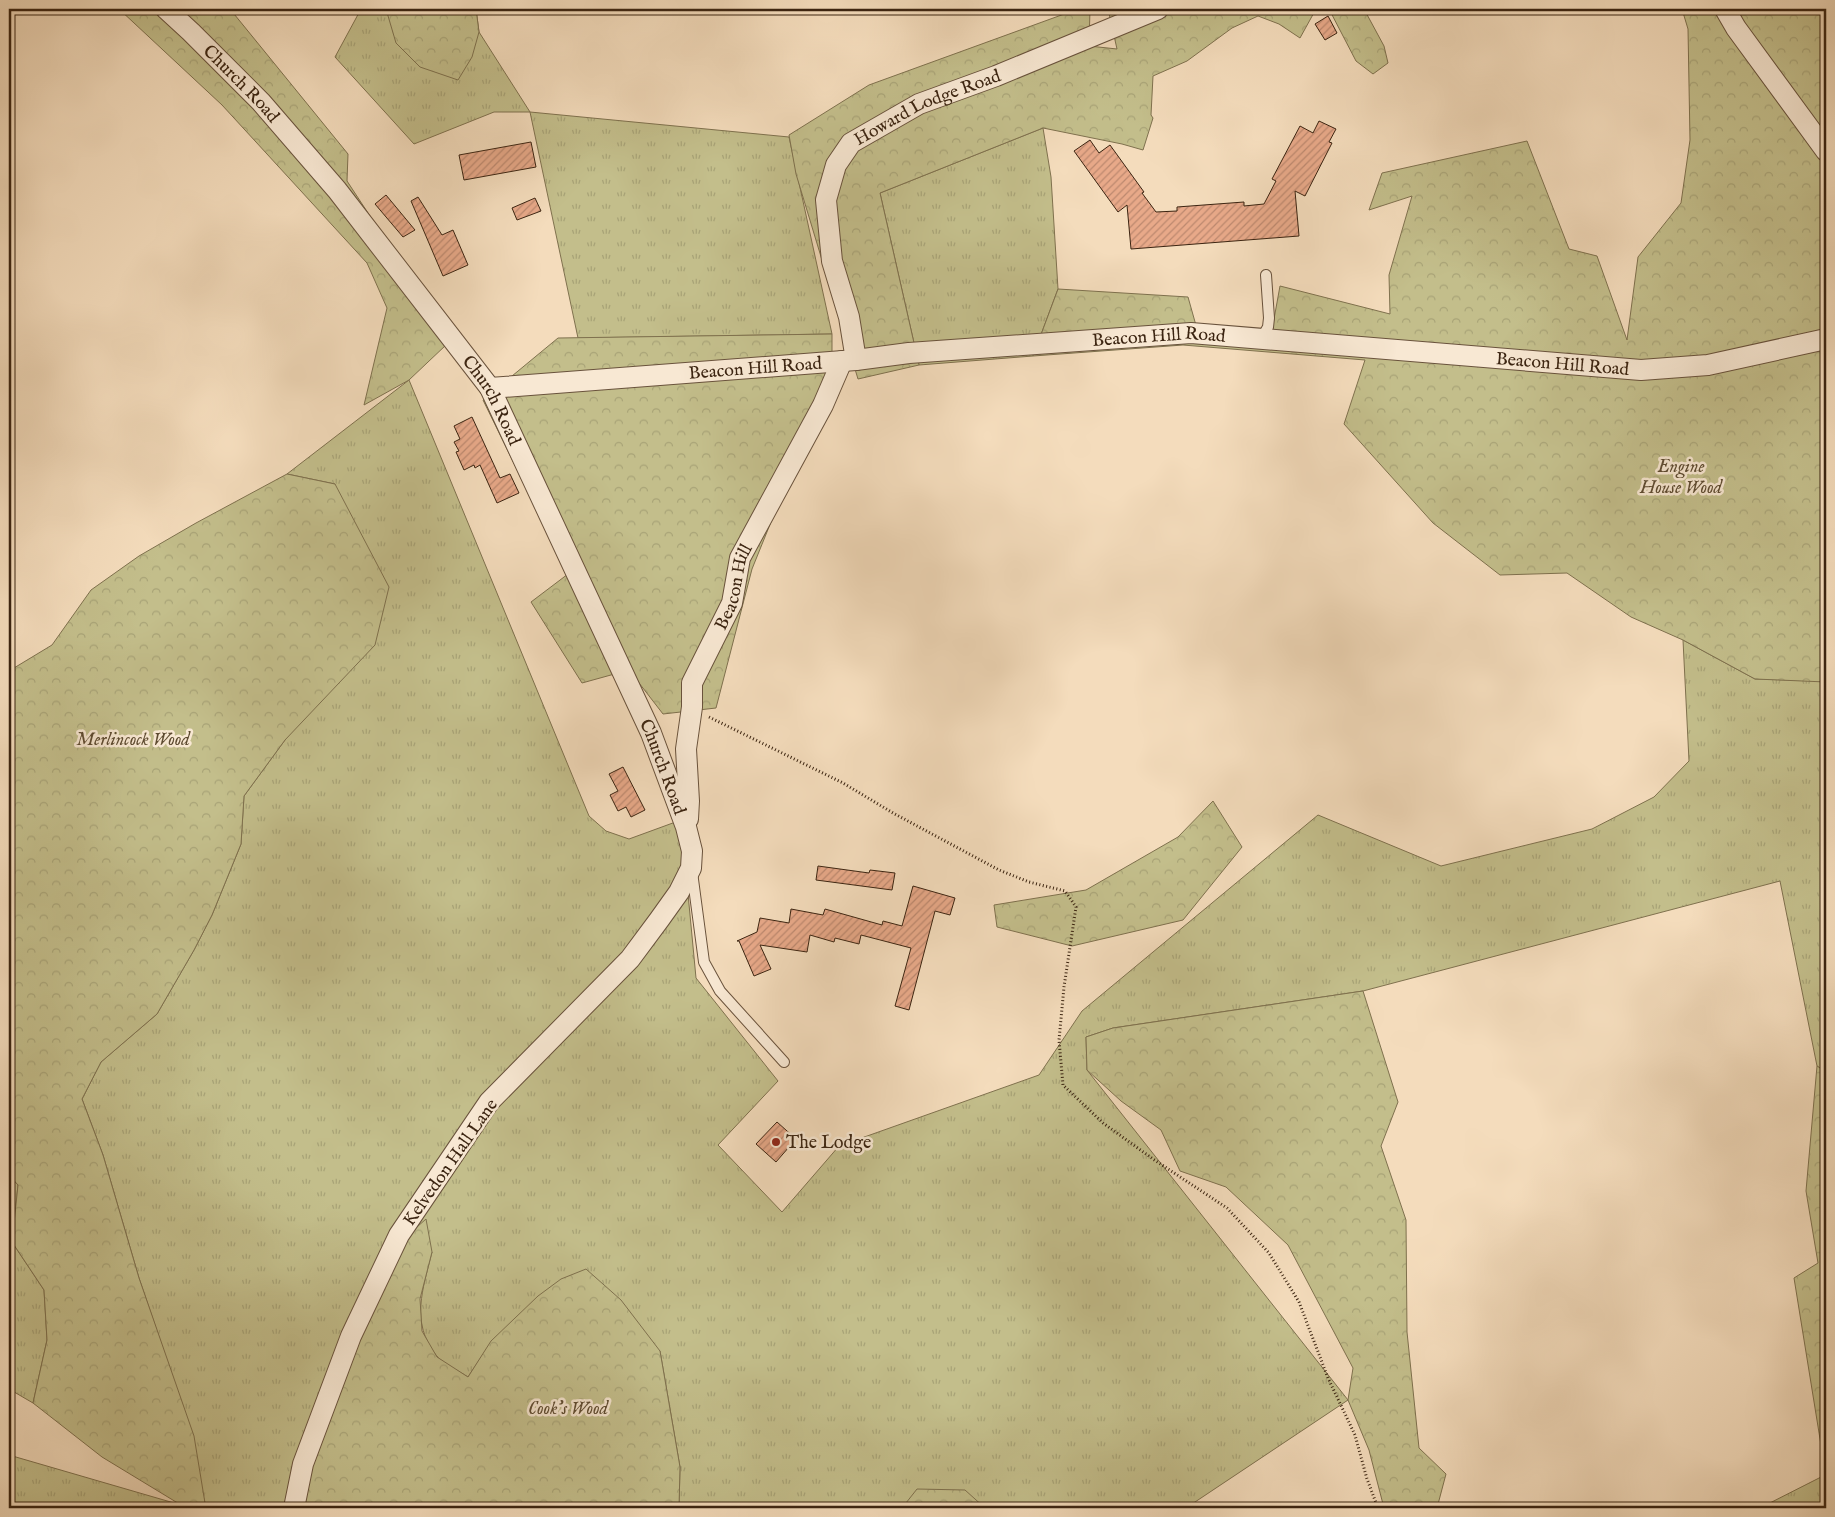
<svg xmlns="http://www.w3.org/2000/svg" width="1835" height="1517" viewBox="0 0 1835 1517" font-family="'IM FELL English',serif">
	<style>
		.grass { fill: url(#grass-tufts); stroke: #7f714e }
		.forest { fill: url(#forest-crowns); stroke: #7f714e }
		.building { fill: url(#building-hatch); stroke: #3b2411 }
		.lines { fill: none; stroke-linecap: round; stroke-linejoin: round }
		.service-casing { stroke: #69523c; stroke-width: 12 }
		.minor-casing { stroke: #69523c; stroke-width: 22 }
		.path { stroke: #3b2411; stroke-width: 3; stroke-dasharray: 1 2.5; stroke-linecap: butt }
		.service { stroke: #f8e8d3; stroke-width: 10 }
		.minor { stroke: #f8e8d3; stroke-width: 20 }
		.poi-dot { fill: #8f2418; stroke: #f8e8d3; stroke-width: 2 }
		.labels { text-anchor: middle; stroke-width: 5; stroke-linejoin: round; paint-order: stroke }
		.street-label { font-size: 18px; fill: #3b2411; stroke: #f8e8d3 }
		.park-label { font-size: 18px; font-style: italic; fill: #5d4a30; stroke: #f8e8d3 }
		.poi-label { font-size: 18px; fill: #3b2411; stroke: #f8e8d3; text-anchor: start }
	</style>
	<defs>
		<pattern id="grass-tufts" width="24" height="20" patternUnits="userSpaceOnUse" patternTransform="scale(1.25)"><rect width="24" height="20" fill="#c3be8b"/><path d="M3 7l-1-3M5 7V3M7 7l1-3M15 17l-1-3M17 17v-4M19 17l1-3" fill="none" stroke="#a8a377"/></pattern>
		<pattern id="forest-crowns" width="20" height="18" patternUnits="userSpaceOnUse" patternTransform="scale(1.25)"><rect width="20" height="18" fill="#c3be8b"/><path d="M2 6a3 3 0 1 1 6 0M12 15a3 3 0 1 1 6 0" fill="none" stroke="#a8a377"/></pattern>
		<pattern id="building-hatch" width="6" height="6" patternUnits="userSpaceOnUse" patternTransform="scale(1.25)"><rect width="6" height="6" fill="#e8a989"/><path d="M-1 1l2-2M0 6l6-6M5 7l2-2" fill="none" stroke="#bd896f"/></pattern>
	</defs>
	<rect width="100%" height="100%" fill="#f4dcbc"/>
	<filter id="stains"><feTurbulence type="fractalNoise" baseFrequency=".004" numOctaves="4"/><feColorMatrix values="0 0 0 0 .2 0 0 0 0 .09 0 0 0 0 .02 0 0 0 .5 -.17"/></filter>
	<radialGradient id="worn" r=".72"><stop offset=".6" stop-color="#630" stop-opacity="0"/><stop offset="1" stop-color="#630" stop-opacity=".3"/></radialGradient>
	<!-- grass -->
	<g class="grass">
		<path d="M361 9H476L479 32 530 112 789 137 832 334 578 338 530 112H494L414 144 335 57Z"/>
		<path d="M1043 128 1051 177 1058 289 1033 356 919 365 880 193Z"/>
		<path d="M409 380 589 816 606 831 629 839 681 820 696 978 778 1081 718 1145 782 1212 839 1146 1039 1075 1082 1011 1318 815 1441 866 1592 829 1654 797 1689 761 1683 640 1755 679 1826 681V1072L1817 1066 1780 881 1363 991 1113 1028 1086 1037 1087 1070 1348 1400 1186 1508H679L680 1467 660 1351 492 1341 468 1377C459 1371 443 1364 436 1355 410 1322 423 1289 432 1252L298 1508H9V1455L181 1505 205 1503 163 1349 139 1278 103 1155 82 1099 101 1062 157 1014 194 950 212 915 241 844 244 796 285 740 335 484 287 474Z"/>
		<path d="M9 1175 18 1185 12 1242 44 1290 47 1340 33 1403 9 1389Z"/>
		<path d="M1825 1475 1826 1508H1760Z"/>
	</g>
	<!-- forest -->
	<g class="forest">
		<path d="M119 9H230L348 154 347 181 410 277 446 345 409 380 364 405 387 308 367 263 222 105Z"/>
		<path d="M386 9H476L479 32 472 57 458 80 420 67 396 43Z"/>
		<path d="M1078 9H1090L1089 46 1117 49 1108 9H1157L1159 13 1169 9H1316L1300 38 1279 24 1258 16 1232 28 1187 61 1153 76 1151 115 1153 118 1143 150 1122 144 1043 128 880 193 919 365 858 379 796 174 789 135 869 85Z"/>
		<path d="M1329 9H1364L1384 46 1388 63 1373 74 1356 61Z"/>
		<path d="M1682 9H1826V682L1755 679 1683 640 1631 617 1567 573 1500 575 1433 523 1344 424 1365 360 1183 345 1033 356 1058 289 1188 297 1197 329 1272 330 1280 286 1390 314 1389 275 1412 196 1369 210 1382 173 1527 141 1569 249 1597 256 1627 340 1638 257 1681 203 1690 140 1688 29Z"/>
		<path d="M832 334V371L752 569 716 708 663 714 629 670 582 683 531 602 568 574 483 400 558 338Z"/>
		<path d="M287 474 335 484 389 587 375 645 285 740 244 796 241 844 212 915 194 950 157 1014 101 1062 82 1099 103 1155 139 1278 194 1436 205 1503 181 1505 102 1457 33 1403 47 1340 44 1290 12 1242 18 1185 9 1175V671L52 645 91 590 139 556 196 523Z"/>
		<path d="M1213 801 1242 847 1183 920 1072 946 997 927 994 905 1086 890 1178 837Z"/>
		<path d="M1363 991 1398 1102 1381 1146 1406 1220 1407 1332 1419 1448 1446 1474 1437 1508H1384L1369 1450 1348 1400 1353 1368 1288 1245 1226 1187 1180 1171 1161 1130 1121 1101 1087 1070 1086 1037 1113 1028Z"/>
		<path d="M1817 1066 1826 1072V1476L1794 1278 1818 1263 1806 1191Z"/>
		<path d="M426 1219 432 1252 420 1299 422 1331 437 1357 468 1377 491 1341 538 1296 561 1279 586 1269 621 1300 660 1351 680 1467 679 1508H298L305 1468 400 1242Z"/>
		<path d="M917 1489 965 1490 985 1508H902Z"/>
	</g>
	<!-- building -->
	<g class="building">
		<path d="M1328 16 1337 33 1325 40 1315 24Z"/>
		<path d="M1319 121 1336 129 1329 142 1332 143 1305 196 1295 191 1299 236 1131 249 1127 205 1118 212 1074 151 1090 140 1099 153 1110 145 1144 192 1142 193 1156 212 1177 211V207L1244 202V206L1264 204 1276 181 1272 179 1300 126 1313 133Z"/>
		<path d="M531 142 536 167 464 180 459 155Z"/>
		<path d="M386 195 415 230 403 237 375 204Z"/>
		<path d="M418 197 442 235 453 230 468 265 443 276 411 201Z"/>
		<path d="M535 198 541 211 517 220 512 208Z"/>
		<path d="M472 417 500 478 510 474 519 493 497 503 480 465 475 468 474 465 464 470 456 452 459 451 454 442 460 439 454 426Z"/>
		<path d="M623 767 645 810 631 817 626 807 618 811 610 795 618 791 609 774Z"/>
		<path d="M818 866 869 873 870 870 895 873 892 890 816 880Z"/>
		<path d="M913 886 955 898 950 915 935 911 909 1010 895 1006 911 948 861 935 859 944 835 938 834 942 810 935 807 952 760 945 771 969 754 976 739 941H737L757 932 760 918 789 923 791 909 823 915 825 909 882 925 883 921 902 926Z"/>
		<path d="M777 1122 796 1139 776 1162 756 1144Z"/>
	</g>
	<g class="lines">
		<defs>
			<g id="service">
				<path d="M1261 339 1268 327 1269 318 1266 275"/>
				<path d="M692 872 704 962 720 991 784 1062"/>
			</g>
			<g id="minor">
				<path id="s1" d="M166 9 191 32 261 102 337 190 490 388 651 733 686 827 692 851 691 868 679 892 659 920 630 959 489 1102 399 1235 351 1336 303 1464 294 1508"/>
				<path d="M1725 9 1736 28 1826 151"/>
				<path id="s2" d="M856 360 849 317 832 261 826 200 836 165 851 143 919 104 996 76 1158 9"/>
				<path id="s3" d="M490 388 856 360 909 353 1191 333 1641 370 1708 365 1826 339"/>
				<path id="s4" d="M688 819 689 801 686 749 692 707V683L732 603 740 558 823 405 842 361"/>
			</g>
		</defs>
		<!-- service casing -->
		<use href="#service" class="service-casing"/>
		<!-- minor casing -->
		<use href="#minor" class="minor-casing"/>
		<!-- path -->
		<path class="path" d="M709 717 843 783 893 813 999 870 1029 882 1065 891 1076 907 1064 987 1059 1040 1063 1085 1103 1123 1153 1159 1227 1208 1269 1253 1299 1302 1328 1378 1355 1435 1367 1479 1378 1508"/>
		<!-- service -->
		<use href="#service" class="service"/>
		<!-- minor -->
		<use href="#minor" class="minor"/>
	</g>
	<!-- markers -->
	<circle class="poi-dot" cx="776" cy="1142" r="5"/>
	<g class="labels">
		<!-- street labels -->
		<g class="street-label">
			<text dy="6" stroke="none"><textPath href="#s1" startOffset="106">Church Road</textPath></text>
			<text dy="6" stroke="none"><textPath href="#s2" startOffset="311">Howard Lodge Road</textPath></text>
			<text dy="6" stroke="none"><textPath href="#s3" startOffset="671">Beacon Hill Road</textPath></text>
			<text dy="6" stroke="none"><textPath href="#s3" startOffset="1076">Beacon Hill Road</textPath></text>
			<text dy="6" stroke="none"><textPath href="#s3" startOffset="266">Beacon Hill Road</textPath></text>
			<text dy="6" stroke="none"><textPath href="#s1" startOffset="511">Church Road</textPath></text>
			<text dy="6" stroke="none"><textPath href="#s4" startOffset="242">Beacon Hill</textPath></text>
			<text dy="6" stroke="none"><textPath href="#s1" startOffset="916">Church Road</textPath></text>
			<text transform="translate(450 1162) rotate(-55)" y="6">Kelvedon Hall Lane</text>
		</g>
		<!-- park labels -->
		<g class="park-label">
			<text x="1681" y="472">Engine<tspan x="1681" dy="21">House Wood</tspan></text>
			<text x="133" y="745">Merlincock Wood</text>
			<text x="568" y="1414">Cook's Wood</text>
		</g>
		<!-- poi labels -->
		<g class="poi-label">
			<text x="786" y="1148">The Lodge</text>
		</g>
	</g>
	<!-- margin -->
	<rect width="1835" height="1517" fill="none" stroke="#f4dcbc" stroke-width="30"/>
	<rect x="10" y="10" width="1815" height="1497" fill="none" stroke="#3b2411" stroke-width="2.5"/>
	<rect x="15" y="15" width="1805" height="1487" fill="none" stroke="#3b2411"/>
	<rect width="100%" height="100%" filter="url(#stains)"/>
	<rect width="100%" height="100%" fill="url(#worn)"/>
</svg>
